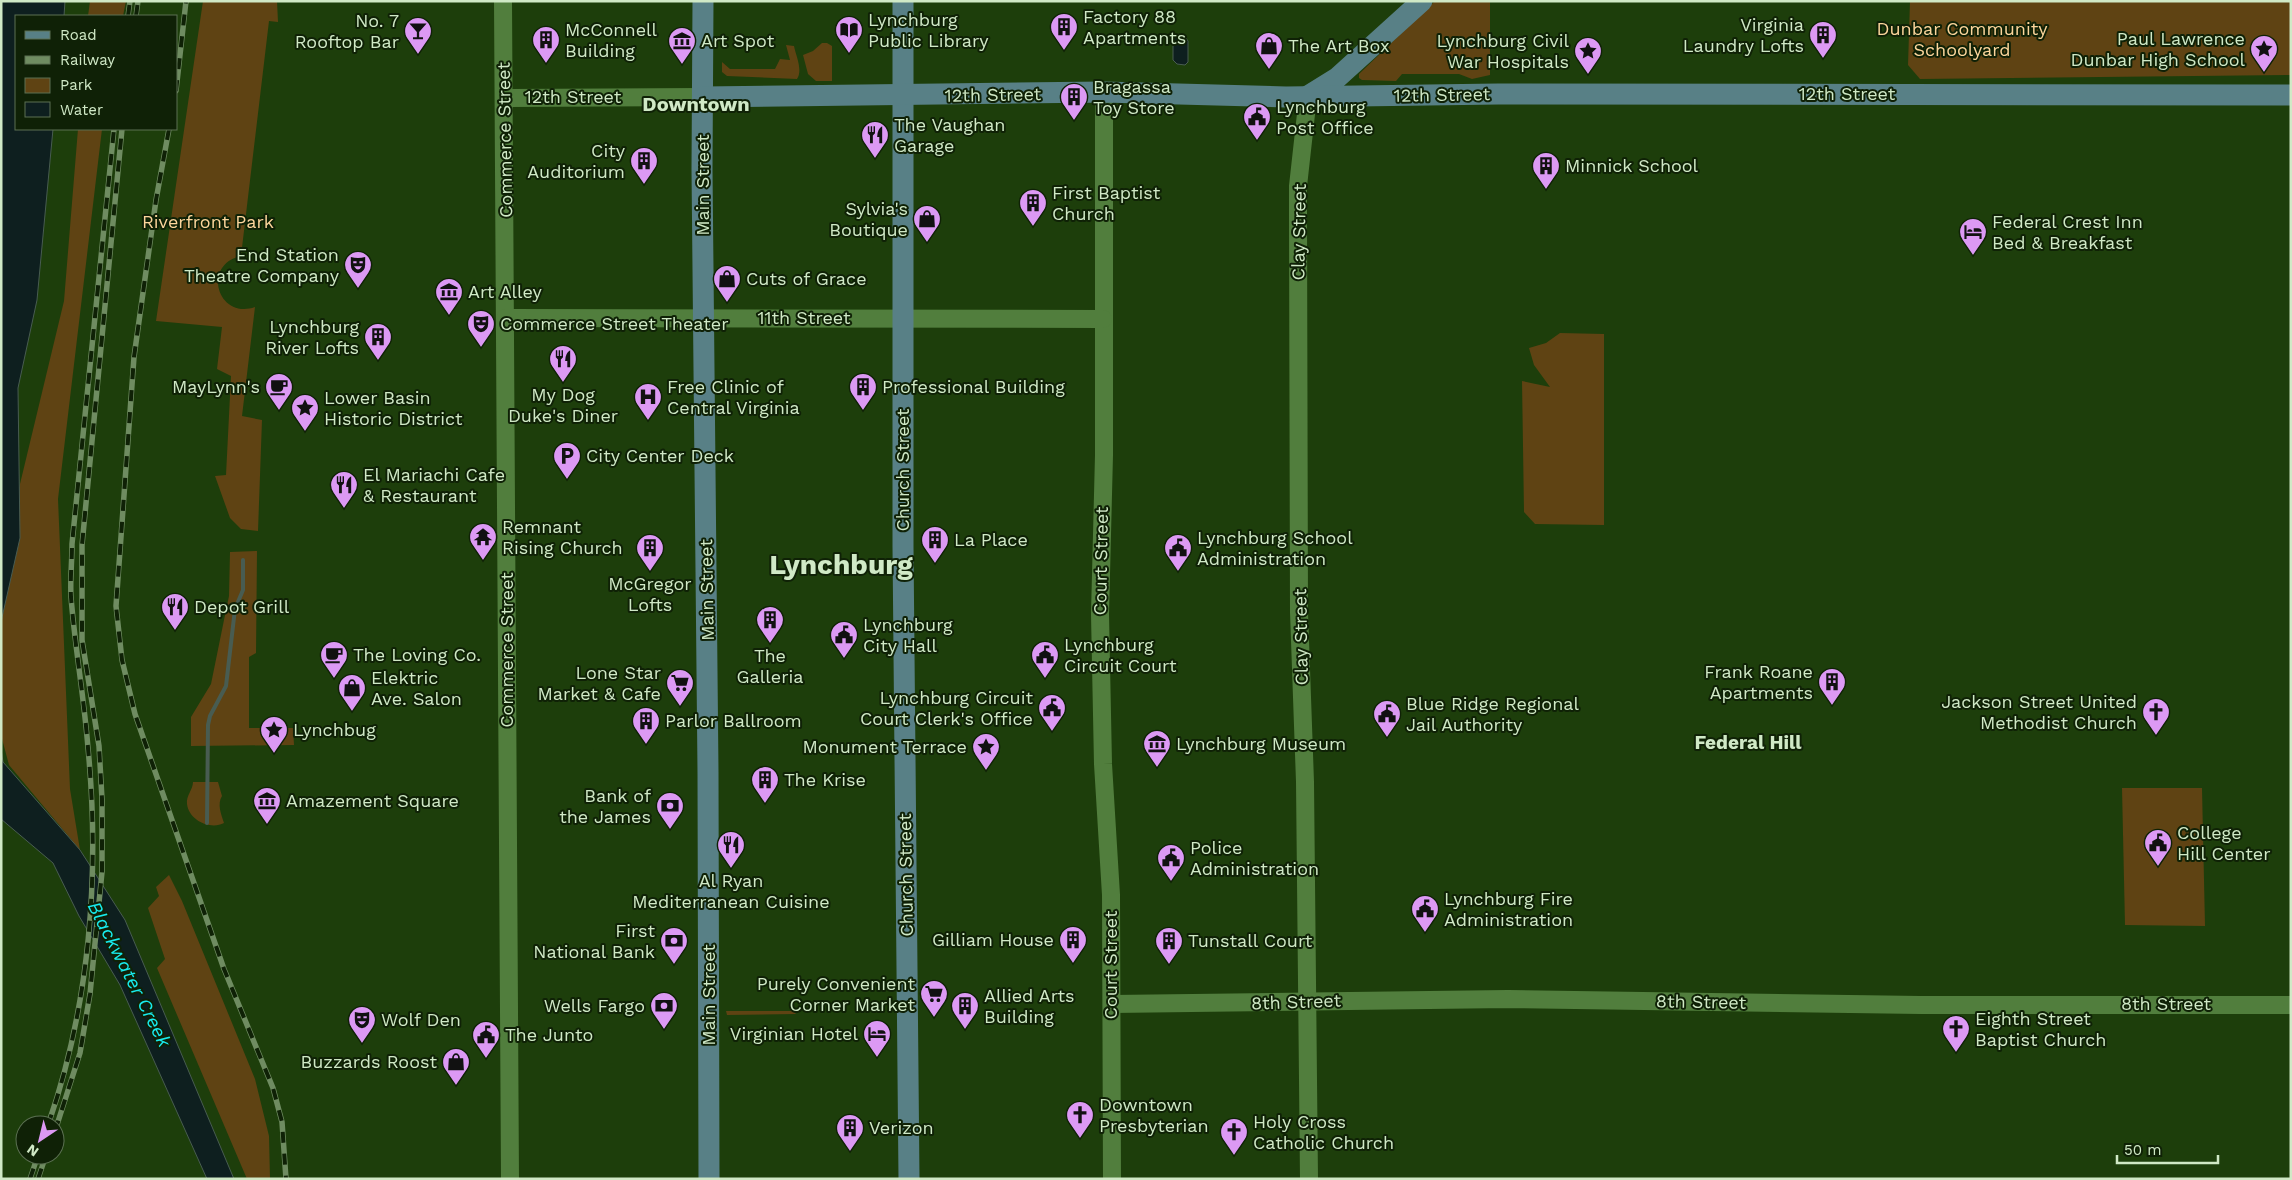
<svg xmlns="http://www.w3.org/2000/svg" width="2292" height="1180" viewBox="0 0 2292 1180" font-family="'Work Sans',sans-serif">
	<style>
		.green { fill: #5f4313 }
		.water { fill: #0e1f1f; stroke: #485c51 }
		.lines { fill: none; stroke-linecap: round; stroke-linejoin: round }
		.stream { stroke: #485c51; stroke-width: 4 }
		.minor { stroke: #517e3d; stroke-width: 18 }
		.major { stroke: #588086; stroke-width: 21 }
		.rail-casing { stroke: #6f8c61; stroke-width: 5.5 }
		.rail { stroke: #0f2106; stroke-width: 4; stroke-dasharray: 11; stroke-linecap: butt }
		.labels { text-anchor: middle; stroke-width: 4; stroke-linejoin: round; paint-order: stroke }
		.poi-label { font-size: 18px; fill: #d0e9c6; stroke: #0f2106; text-anchor: start }
		.park-label { font-size: 18px; fill: #fdd69c; stroke: #0f2106 }
		.street-label { font-size: 18px; fill: #d0e9c6; stroke: #0f2106 }
		.neighbourhood-label { font-size: 19px; font-weight: bold; fill: #d0e9c6; stroke: #0f2106 }
		.water-label { font-size: 19px; font-style: italic; fill: #18ebee; stroke: #0f2106 }
		.quarter-label { font-size: 20px; font-weight: bold; fill: #d0e9c6; stroke: #0f2106 }
		.town-label { font-size: 28px; font-weight: bold; fill: #d0e9c6; stroke: #0f2106 }
	</style>
	<rect width="100%" height="100%" fill="#1d3e0b"/>
	<!-- green -->
	<g class="green">
		<path d="M90 1H126L123 16H88Z"/>
		<path d="M203 1H277L278 22 269 21 241 256C201 265 218 320 255 307L242 416 262 420 258 531 241 529 230 518 215 476 226 475 231 376 217 369 222 327 156 321Z"/>
		<path d="M1435 1H1490V75L1472 79 1459 74H1402L1396 81 1362 80 1359 78V74Z"/>
		<path d="M1910 1H2291V75L1920 79 1908 65Z"/>
		<path d="M822 43H827L832 46V81H816L808 74 803 55 813 51Z"/>
		<path d="M786 45 794 46C796 56 803 70 797 79L727 76 722 72V62L730 69H775L780 59 790 60Z"/>
		<path d="M78 129H102L58 499 70 789 80 850 9 765 1 735V563L64 301Z"/>
		<path d="M1560 333 1604 334V525L1535 524 1524 512 1522 381 1550 387 1534 365 1529 348 1546 343Z"/>
		<path d="M257 551 256 653 249 657V728H293L294 745 191 746V717L211 684 224 620 229 596 230 552Z"/>
		<path d="M193 782H218L222 796C217 804 221 814 224 823 211 830 189 821 187 804 186 795 193 790 193 782Z"/>
		<path d="M2122 788H2202L2205 926 2125 925Z"/>
		<path d="M169 875 182 901 255 1079 269 1136 270 1179H247L157 968 165 959 148 908 159 896 156 887Z"/>
		<path d="M726 1011H793L796 1014 727 1015Z"/>
	</g>
	<!-- water -->
	<g class="water">
		<path d="M1 1H65L64 16H16V129H53L37 300 18 388 20 538 1 622Z"/>
		<path d="M1176 37H1185L1188 41V62L1185 65 1177 64 1173 60V40Z"/>
		<path d="M1 749 3 762 80 850 125 920 234 1179H207L120 985 79 916 53 863 1 819Z"/>
	</g>
	<g class="lines">
		<!-- stream -->
		<path class="stream" d="M207 823 208 725 210 716 226 686 235 609 243 590V560"/>
		<!-- minor -->
		<g class="minor">
			<path d="M503 1 510 1179"/>
			<path d="M1104 92V455L1100 614 1103 764 1111 895 1112 1179"/>
			<path d="M1308 96 1298 186V214L1299 612 1305 782 1309 1179"/>
			<path d="M504 98 703 97"/>
			<path d="M505 318 1103 319"/>
			<path d="M1112 1004 1508 999 1921 1005H2291"/>
		</g>
		<!-- major -->
		<g class="major">
			<path d="M703 1 702 169 708 772 709 1179"/>
			<path d="M903 1V547L909 1179"/>
			<path d="M1308 96 1337 78 1422 1"/>
			<path d="M703 97 1104 92 1286 97 1498 94 2291 95"/>
		</g>
		<defs>
			<g id="rail">
				<path d="M128 16 130 1"/>
				<path d="M136 16 138 1"/>
				<path d="M176 91 186 1"/>
				<path d="M169 129 156 200 134 357 116 606 122 660 135 714 224 969 273 1088 282 1122 286 1179"/>
				<path d="M48 1125C90 1005 100 874 88 748 84 697 75 648 71 597 70 580 72 562 72 544L114 129"/>
				<path d="M55 1131 80 1053 90 994 102 872V799L99 746 82 640V545L122 129"/>
				<path d="M30 1179 38 1155"/>
				<path d="M38 1179 46 1155"/>
			</g>
		</defs>
		<!-- rail casing -->
		<use href="#rail" class="rail-casing"/>
		<!-- rail -->
		<use href="#rail" class="rail"/>
	</g>
	<!-- icons -->
	<defs>
		<symbol id="building-pin" viewBox="-11 -11 22 30"><path d="M0 17L-7.5 6A9.5 9.5 0 1 1 7.5 6Z" fill="#dc99f4" stroke="#0f2106"/><path d="M-4-6H4V6H1V3H-1V6H-4ZM-2.5-4.3h1.7v1.8h-1.7ZM.8-4.3h1.7v1.8H.8ZM-2.5-1h1.7V.8h-1.7ZM.8-1h1.7V.8H.8Z" fill="#111"/></symbol>
		<symbol id="library-pin" viewBox="-11 -11 22 30"><path d="M0 17L-7.5 6A9.5 9.5 0 1 1 7.5 6Z" fill="#dc99f4" stroke="#0f2106"/><path d="M-6-4Q-3-5.5-.7-3.5V5Q-3 3-6 4ZM6-4Q3-5.5 .7-3.5V5Q3 3 6 4Z" fill="#111"/></symbol>
		<symbol id="bar-pin" viewBox="-11 -11 22 30"><path d="M0 17L-7.5 6A9.5 9.5 0 1 1 7.5 6Z" fill="#dc99f4" stroke="#0f2106"/><path d="M-6-5H6L.8 .8V4.5H3.5V6h-7V4.5H-.8V.8Z" fill="#111"/></symbol>
		<symbol id="museum-pin" viewBox="-11 -11 22 30"><path d="M0 17L-7.5 6A9.5 9.5 0 1 1 7.5 6Z" fill="#dc99f4" stroke="#0f2106"/><path d="M0-6L6-3V-2H-6V-3ZM-5-1h2V3h-2ZM-1-1h2V3h-2ZM3-1h2V3H3ZM-6 4H6V6H-6Z" fill="#111"/></symbol>
		<symbol id="shop-pin" viewBox="-11 -11 22 30"><path d="M0 17L-7.5 6A9.5 9.5 0 1 1 7.5 6Z" fill="#dc99f4" stroke="#0f2106"/><path d="M-5-2.5h2.3a2.7 3.5 0 0 1 5.4 0H5L5.5 6h-11ZM-1.5-2.5h3a1.5 2.3 0 0 0-3 0Z" fill="#111"/></symbol>
		<symbol id="sight-pin" viewBox="-11 -11 22 30"><path d="M0 17L-7.5 6A9.5 9.5 0 1 1 7.5 6Z" fill="#dc99f4" stroke="#0f2106"/><path d="M0-6L1.8-2.2L6-1.7L2.9 1.2L3.7 5.4L0 3.3L-3.7 5.4L-2.9 1.2L-6-1.7L-1.8-2.2Z" fill="#111"/></symbol>
		<symbol id="civic-pin" viewBox="-11 -11 22 30"><path d="M0 17L-7.5 6A9.5 9.5 0 1 1 7.5 6Z" fill="#dc99f4" stroke="#0f2106"/><path d="M-.6-6.5H3V-4.5H.6V-3L4-1V1h2V6H-6V1h2V-1L-.6-3ZM-1.2 2.5V6h2.4V2.5Z" fill="#111"/></symbol>
		<symbol id="restaurant-pin" viewBox="-11 -11 22 30"><path d="M0 17L-7.5 6A9.5 9.5 0 1 1 7.5 6Z" fill="#dc99f4" stroke="#0f2106"/><path d="M-5-6h1v4h1v-4h1v4h1v-4h1v5L-1.5 .5V6h-2V.5L-5-1ZM5-6V6H3V1.5H1.5Q1.5-4 5-6Z" fill="#111"/></symbol>
		<symbol id="hotel-pin" viewBox="-11 -11 22 30"><path d="M0 17L-7.5 6A9.5 9.5 0 1 1 7.5 6Z" fill="#dc99f4" stroke="#0f2106"/><path d="M-6-4.5h1.5V1H6V5H4.5V3h-9V5H-6ZM-4 0a1.8 1.8 0 1 1 3.6 0ZM.5 0V-2.5h3Q6-2.5 6 0Z" fill="#111"/></symbol>
		<symbol id="theatre-pin" viewBox="-11 -11 22 30"><path d="M0 17L-7.5 6A9.5 9.5 0 1 1 7.5 6Z" fill="#dc99f4" stroke="#0f2106"/><path d="M-5-5.5Q0-4 5-5.5V0Q5 5 0 6Q-5 5-5 0ZM-3.3-2.5H-1v1.5H-3.3ZM1-2.5H3.3v1.5H1ZM-2.8 1Q0 5.5 2.8 1Z" fill="#111"/></symbol>
		<symbol id="cafe-pin" viewBox="-11 -11 22 30"><path d="M0 17L-7.5 6A9.5 9.5 0 1 1 7.5 6Z" fill="#dc99f4" stroke="#0f2106"/><path d="M-5.5-4.5H6V0H3Q3 3.5 0 3.5H-2.5Q-5.5 3.5-5.5 0ZM3-3.2v2h1.7v-2ZM-6 4.5H4V6H-6Z" fill="#111"/></symbol>
		<symbol id="hospital-pin" viewBox="-11 -11 22 30"><path d="M0 17L-7.5 6A9.5 9.5 0 1 1 7.5 6Z" fill="#dc99f4" stroke="#0f2106"/><path d="M-5-5h3v3.5h4V-5h3V5h-3V1.5h-4V5h-3Z" fill="#111"/></symbol>
		<symbol id="parking-pin" viewBox="-11 -11 22 30"><path d="M0 17L-7.5 6A9.5 9.5 0 1 1 7.5 6Z" fill="#dc99f4" stroke="#0f2106"/><path d="M-3.5-5.5H1a3.5 3.5 0 0 1 0 7H-1V5.5H-3.5ZM-1-3.4V-.6H.8a1.4 1.4 0 0 0 0-2.8Z" fill="#111"/></symbol>
		<symbol id="temple-pin" viewBox="-11 -11 22 30"><path d="M0 17L-7.5 6A9.5 9.5 0 1 1 7.5 6Z" fill="#dc99f4" stroke="#0f2106"/><path d="M0-6L5-2H3V0L6.5 2.5H4V6H1.5V3h-3V6H-4V2.5H-6.5L-3 0V-2H-5Z" fill="#111"/></symbol>
		<symbol id="supermarket-pin" viewBox="-11 -11 22 30"><path d="M0 17L-7.5 6A9.5 9.5 0 1 1 7.5 6Z" fill="#dc99f4" stroke="#0f2106"/><path d="M-6-5.5h2.5l.6 2H6L4.5 2H-2.5L-4.4-4H-6ZM-1.5 3.2a1.3 1.3 0 1 0 .1 0ZM3 3.2a1.3 1.3 0 1 0 .1 0Z" fill="#111"/></symbol>
		<symbol id="church-pin" viewBox="-11 -11 22 30"><path d="M0 17L-7.5 6A9.5 9.5 0 1 1 7.5 6Z" fill="#dc99f4" stroke="#0f2106"/><path d="M-1.2-6h2.4v3.5h3.3v2.4h-3.3V6h-2.4V-.1h-3.3v-2.4h3.3Z" fill="#111"/></symbol>
		<symbol id="bank-pin" viewBox="-11 -11 22 30"><path d="M0 17L-7.5 6A9.5 9.5 0 1 1 7.5 6Z" fill="#dc99f4" stroke="#0f2106"/><path d="M-6-4H6V4H-6ZM0-2.3a2.3 2.3 0 1 0 0 4.6a2.3 2.3 0 1 0 0-4.6Z" fill="#111"/></symbol>
	</defs>
	<g fill-rule="evenodd">
		<use href="#building-pin" x="1048" y="11" width="32" height="43"/>
		<use href="#library-pin" x="833" y="14" width="32" height="43"/>
		<use href="#bar-pin" x="402" y="15" width="32" height="43"/>
		<use href="#building-pin" x="1807" y="19" width="32" height="43"/>
		<use href="#building-pin" x="530" y="24" width="32" height="43"/>
		<use href="#museum-pin" x="666" y="25" width="32" height="43"/>
		<use href="#shop-pin" x="1253" y="30" width="32" height="43"/>
		<use href="#sight-pin" x="2248" y="33" width="32" height="43"/>
		<use href="#sight-pin" x="1572" y="35" width="32" height="43"/>
		<use href="#building-pin" x="1058" y="81" width="32" height="43"/>
		<use href="#civic-pin" x="1241" y="101" width="32" height="43"/>
		<use href="#restaurant-pin" x="859" y="119" width="32" height="43"/>
		<use href="#building-pin" x="628" y="145" width="32" height="43"/>
		<use href="#building-pin" x="1530" y="150" width="32" height="43"/>
		<use href="#building-pin" x="1017" y="187" width="32" height="43"/>
		<use href="#shop-pin" x="911" y="203" width="32" height="43"/>
		<use href="#hotel-pin" x="1957" y="216" width="32" height="43"/>
		<use href="#theatre-pin" x="342" y="249" width="32" height="43"/>
		<use href="#shop-pin" x="711" y="263" width="32" height="43"/>
		<use href="#museum-pin" x="433" y="276" width="32" height="43"/>
		<use href="#theatre-pin" x="465" y="308" width="32" height="43"/>
		<use href="#building-pin" x="362" y="321" width="32" height="43"/>
		<use href="#restaurant-pin" x="547" y="343" width="32" height="43"/>
		<use href="#cafe-pin" x="263" y="371" width="32" height="43"/>
		<use href="#building-pin" x="847" y="371" width="32" height="43"/>
		<use href="#hospital-pin" x="632" y="381" width="32" height="43"/>
		<use href="#sight-pin" x="289" y="392" width="32" height="43"/>
		<use href="#parking-pin" x="551" y="440" width="32" height="43"/>
		<use href="#restaurant-pin" x="328" y="469" width="32" height="43"/>
		<use href="#temple-pin" x="467" y="521" width="32" height="43"/>
		<use href="#building-pin" x="919" y="524" width="32" height="43"/>
		<use href="#building-pin" x="634" y="532" width="32" height="43"/>
		<use href="#civic-pin" x="1162" y="532" width="32" height="43"/>
		<use href="#restaurant-pin" x="159" y="591" width="32" height="43"/>
		<use href="#building-pin" x="754" y="604" width="32" height="43"/>
		<use href="#civic-pin" x="828" y="619" width="32" height="43"/>
		<use href="#cafe-pin" x="318" y="639" width="32" height="43"/>
		<use href="#civic-pin" x="1029" y="639" width="32" height="43"/>
		<use href="#building-pin" x="1816" y="666" width="32" height="43"/>
		<use href="#supermarket-pin" x="664" y="667" width="32" height="43"/>
		<use href="#shop-pin" x="336" y="672" width="32" height="43"/>
		<use href="#civic-pin" x="1036" y="692" width="32" height="43"/>
		<use href="#church-pin" x="2140" y="696" width="32" height="43"/>
		<use href="#civic-pin" x="1371" y="698" width="32" height="43"/>
		<use href="#building-pin" x="630" y="705" width="32" height="43"/>
		<use href="#sight-pin" x="258" y="714" width="32" height="43"/>
		<use href="#museum-pin" x="1141" y="728" width="32" height="43"/>
		<use href="#sight-pin" x="970" y="731" width="32" height="43"/>
		<use href="#building-pin" x="749" y="764" width="32" height="43"/>
		<use href="#museum-pin" x="251" y="785" width="32" height="43"/>
		<use href="#bank-pin" x="654" y="790" width="32" height="43"/>
		<use href="#civic-pin" x="2142" y="827" width="32" height="43"/>
		<use href="#restaurant-pin" x="715" y="829" width="32" height="43"/>
		<use href="#civic-pin" x="1155" y="842" width="32" height="43"/>
		<use href="#civic-pin" x="1409" y="893" width="32" height="43"/>
		<use href="#building-pin" x="1057" y="924" width="32" height="43"/>
		<use href="#bank-pin" x="658" y="925" width="32" height="43"/>
		<use href="#building-pin" x="1153" y="925" width="32" height="43"/>
		<use href="#supermarket-pin" x="918" y="978" width="32" height="43"/>
		<use href="#bank-pin" x="648" y="990" width="32" height="43"/>
		<use href="#building-pin" x="949" y="990" width="32" height="43"/>
		<use href="#theatre-pin" x="346" y="1004" width="32" height="43"/>
		<use href="#church-pin" x="1940" y="1013" width="32" height="43"/>
		<use href="#hotel-pin" x="861" y="1018" width="32" height="43"/>
		<use href="#civic-pin" x="470" y="1019" width="32" height="43"/>
		<use href="#shop-pin" x="440" y="1046" width="32" height="43"/>
		<use href="#church-pin" x="1064" y="1099" width="32" height="43"/>
		<use href="#building-pin" x="834" y="1112" width="32" height="43"/>
		<use href="#church-pin" x="1218" y="1116" width="32" height="43"/>
	</g>
	<g class="labels">
		<!-- poi labels -->
		<g class="poi-label">
			<text x="1083" y="23">Factory 88<tspan x="1083" dy="21">Apartments</tspan></text>
			<text x="868" y="26">Lynchburg<tspan x="868" dy="21">Public Library</tspan></text>
			<text x="399" y="27" text-anchor="end">No. 7<tspan x="399" dy="21">Rooftop Bar</tspan></text>
			<text x="1804" y="31" text-anchor="end">Virginia<tspan x="1804" dy="21">Laundry Lofts</tspan></text>
			<text x="565" y="36">McConnell<tspan x="565" dy="21">Building</tspan></text>
			<text x="2245" y="45" text-anchor="end">Paul Lawrence<tspan x="2245" dy="21">Dunbar High School</tspan></text>
			<text x="701" y="47">Art Spot</text>
			<text x="1569" y="47" text-anchor="end">Lynchburg Civil<tspan x="1569" dy="21">War Hospitals</tspan></text>
			<text x="1288" y="52">The Art Box</text>
			<text x="1093" y="93">Bragassa<tspan x="1093" dy="21">Toy Store</tspan></text>
			<text x="1276" y="113">Lynchburg<tspan x="1276" dy="21">Post Office</tspan></text>
			<text x="894" y="131">The Vaughan<tspan x="894" dy="21">Garage</tspan></text>
			<text x="625" y="157" text-anchor="end">City<tspan x="625" dy="21">Auditorium</tspan></text>
			<text x="1565" y="172">Minnick School</text>
			<text x="1052" y="199">First Baptist<tspan x="1052" dy="21">Church</tspan></text>
			<text x="908" y="215" text-anchor="end">Sylvia's<tspan x="908" dy="21">Boutique</tspan></text>
			<text x="1992" y="228">Federal Crest Inn<tspan x="1992" dy="21">Bed &amp; Breakfast</tspan></text>
			<text x="339" y="261" text-anchor="end">End Station<tspan x="339" dy="21">Theatre Company</tspan></text>
			<text x="746" y="285">Cuts of Grace</text>
			<text x="468" y="298">Art Alley</text>
			<text x="500" y="330">Commerce Street Theater</text>
			<text x="359" y="333" text-anchor="end">Lynchburg<tspan x="359" dy="21">River Lofts</tspan></text>
			<text x="260" y="393" text-anchor="end">MayLynn's</text>
			<text x="667" y="393">Free Clinic of<tspan x="667" dy="21">Central Virginia</tspan></text>
			<text x="882" y="393">Professional Building</text>
			<text x="563" y="401" text-anchor="middle">My Dog<tspan x="563" dy="21">Duke's Diner</tspan></text>
			<text x="324" y="404">Lower Basin<tspan x="324" dy="21">Historic District</tspan></text>
			<text x="586" y="462">City Center Deck</text>
			<text x="363" y="481">El Mariachi Cafe<tspan x="363" dy="21">&amp; Restaurant</tspan></text>
			<text x="502" y="533">Remnant<tspan x="502" dy="21">Rising Church</tspan></text>
			<text x="1197" y="544">Lynchburg School<tspan x="1197" dy="21">Administration</tspan></text>
			<text x="954" y="546">La Place</text>
			<text x="650" y="590" text-anchor="middle">McGregor<tspan x="650" dy="21">Lofts</tspan></text>
			<text x="194" y="613">Depot Grill</text>
			<text x="863" y="631">Lynchburg<tspan x="863" dy="21">City Hall</tspan></text>
			<text x="1064" y="651">Lynchburg<tspan x="1064" dy="21">Circuit Court</tspan></text>
			<text x="353" y="661">The Loving Co.</text>
			<text x="770" y="662" text-anchor="middle">The<tspan x="770" dy="21">Galleria</tspan></text>
			<text x="1813" y="678" text-anchor="end">Frank Roane<tspan x="1813" dy="21">Apartments</tspan></text>
			<text x="661" y="679" text-anchor="end">Lone Star<tspan x="661" dy="21">Market &amp; Cafe</tspan></text>
			<text x="371" y="684">Elektric<tspan x="371" dy="21">Ave. Salon</tspan></text>
			<text x="1033" y="704" text-anchor="end">Lynchburg Circuit<tspan x="1033" dy="21">Court Clerk's Office</tspan></text>
			<text x="2137" y="708" text-anchor="end">Jackson Street United<tspan x="2137" dy="21">Methodist Church</tspan></text>
			<text x="1406" y="710">Blue Ridge Regional<tspan x="1406" dy="21">Jail Authority</tspan></text>
			<text x="665" y="727">Parlor Ballroom</text>
			<text x="293" y="736">Lynchbug</text>
			<text x="1176" y="750">Lynchburg Museum</text>
			<text x="967" y="753" text-anchor="end">Monument Terrace</text>
			<text x="784" y="786">The Krise</text>
			<text x="651" y="802" text-anchor="end">Bank of<tspan x="651" dy="21">the James</tspan></text>
			<text x="286" y="807">Amazement Square</text>
			<text x="2177" y="839">College<tspan x="2177" dy="21">Hill Center</tspan></text>
			<text x="1190" y="854">Police<tspan x="1190" dy="21">Administration</tspan></text>
			<text x="731" y="887" text-anchor="middle">Al Ryan<tspan x="731" dy="21">Mediterranean Cuisine</tspan></text>
			<text x="1444" y="905">Lynchburg Fire<tspan x="1444" dy="21">Administration</tspan></text>
			<text x="655" y="937" text-anchor="end">First<tspan x="655" dy="21">National Bank</tspan></text>
			<text x="1054" y="946" text-anchor="end">Gilliam House</text>
			<text x="1188" y="947">Tunstall Court</text>
			<text x="915" y="990" text-anchor="end">Purely Convenient<tspan x="915" dy="21">Corner Market</tspan></text>
			<text x="984" y="1002">Allied Arts<tspan x="984" dy="21">Building</tspan></text>
			<text x="645" y="1012" text-anchor="end">Wells Fargo</text>
			<text x="1975" y="1025">Eighth Street<tspan x="1975" dy="21">Baptist Church</tspan></text>
			<text x="381" y="1026">Wolf Den</text>
			<text x="858" y="1040" text-anchor="end">Virginian Hotel</text>
			<text x="505" y="1041">The Junto</text>
			<text x="437" y="1068" text-anchor="end">Buzzards Roost</text>
			<text x="1099" y="1111">Downtown<tspan x="1099" dy="21">Presbyterian</tspan></text>
			<text x="1253" y="1128">Holy Cross<tspan x="1253" dy="21">Catholic Church</tspan></text>
			<text x="869" y="1134">Verizon</text>
		</g>
		<!-- park labels -->
		<g class="park-label">
			<text x="1962" y="35">Dunbar Community<tspan x="1962" dy="21">Schoolyard</tspan></text>
			<text x="208" y="228">Riverfront Park</text>
		</g>
		<!-- street labels -->
		<g class="street-label">
			<text x="1847" y="100">12th Street</text>
			<text transform="translate(993 95) rotate(-1)" y="6">12th Street</text>
			<text transform="translate(1442 95) rotate(-1)" y="6">12th Street</text>
			<text x="573" y="103">12th Street</text>
			<text transform="translate(505 140) rotate(-91)" y="6">Commerce Street</text>
			<text transform="translate(703 185) rotate(-90)" y="6">Main Street</text>
			<text transform="translate(1299 232) rotate(-89)" y="6">Clay Street</text>
			<text x="804" y="324">11th Street</text>
			<text transform="translate(903 470) rotate(-90)" y="6">Church Street</text>
			<text transform="translate(1101 561) rotate(-89)" y="6">Court Street</text>
			<text transform="translate(707 590) rotate(-91)" y="6">Main Street</text>
			<text transform="translate(1301 637) rotate(-91)" y="6">Clay Street</text>
			<text transform="translate(507 650) rotate(-90)" y="6">Commerce Street</text>
			<text transform="translate(906 875) rotate(-91)" y="6">Church Street</text>
			<text transform="translate(1111 965) rotate(-90)" y="6">Court Street</text>
			<text transform="translate(709 995) rotate(-90)" y="6">Main Street</text>
			<text transform="translate(1296 1002) rotate(-2)" y="6">8th Street</text>
			<text transform="translate(1701 1002) rotate(1)" y="6">8th Street</text>
			<text x="2166" y="1010">8th Street</text>
		</g>
		<!-- neighbourhood labels -->
		<g class="neighbourhood-label">
			<text x="1748" y="749">Federal Hill</text>
		</g>
		<!-- water labels -->
		<g class="water-label">
			<text transform="translate(130 974) rotate(63)" y="7">Blackwater Creek</text>
		</g>
		<!-- quarter labels -->
		<g class="quarter-label">
			<text x="696" y="111">Downtown</text>
		</g>
		<!-- town labels -->
		<g class="town-label">
			<text x="841" y="574">Lynchburg</text>
		</g>
	</g>
	<!-- border -->
	<rect width="2292" height="1180" fill="none" stroke="#d0e9c6" stroke-width="5"/>
	<!-- legend -->
	<rect x="15" y="15" width="162" height="115" fill="#0f2106" stroke="#5c7153"/>
	<rect x="25" y="31" width="25" height="8" fill="#588086" stroke="#5c7153"/>
	<text x="60" y="40" font-size="15" fill="#d0e9c6">Road</text>
	<rect x="25" y="56" width="25" height="8" fill="#6f8c61" stroke="#5c7153"/>
	<text x="60" y="65" font-size="15" fill="#d0e9c6">Railway</text>
	<rect x="25" y="78" width="25" height="15" fill="#5f4313" stroke="#5c7153"/>
	<text x="60" y="90" font-size="15" fill="#d0e9c6">Park</text>
	<rect x="25" y="102" width="25" height="15" fill="#0e1f1f" stroke="#5c7153"/>
	<text x="60" y="115" font-size="15" fill="#d0e9c6">Water</text>
	<!-- north arrow -->
	<g transform="translate(40 1140) rotate(215)"><circle r="24" fill="#0f2106" stroke="#5c7153"/>
	<path d="M0-4L9 19L0 12L-9 19Z" fill="#dc99f4"/>
	<text y="-8" font-size="14" font-weight="bold" text-anchor="middle" fill="#d0e9c6">N</text>
	</g>
	<!-- scale -->
	<path d="M2117 1155v8h101v-8" fill="none" stroke="#d0e9c6" stroke-width="2.5"/>
	<text x="2124" y="1155" font-size="15" fill="#d0e9c6" stroke="#0f2106" stroke-width="4" paint-order="stroke">50 m</text>
</svg>
